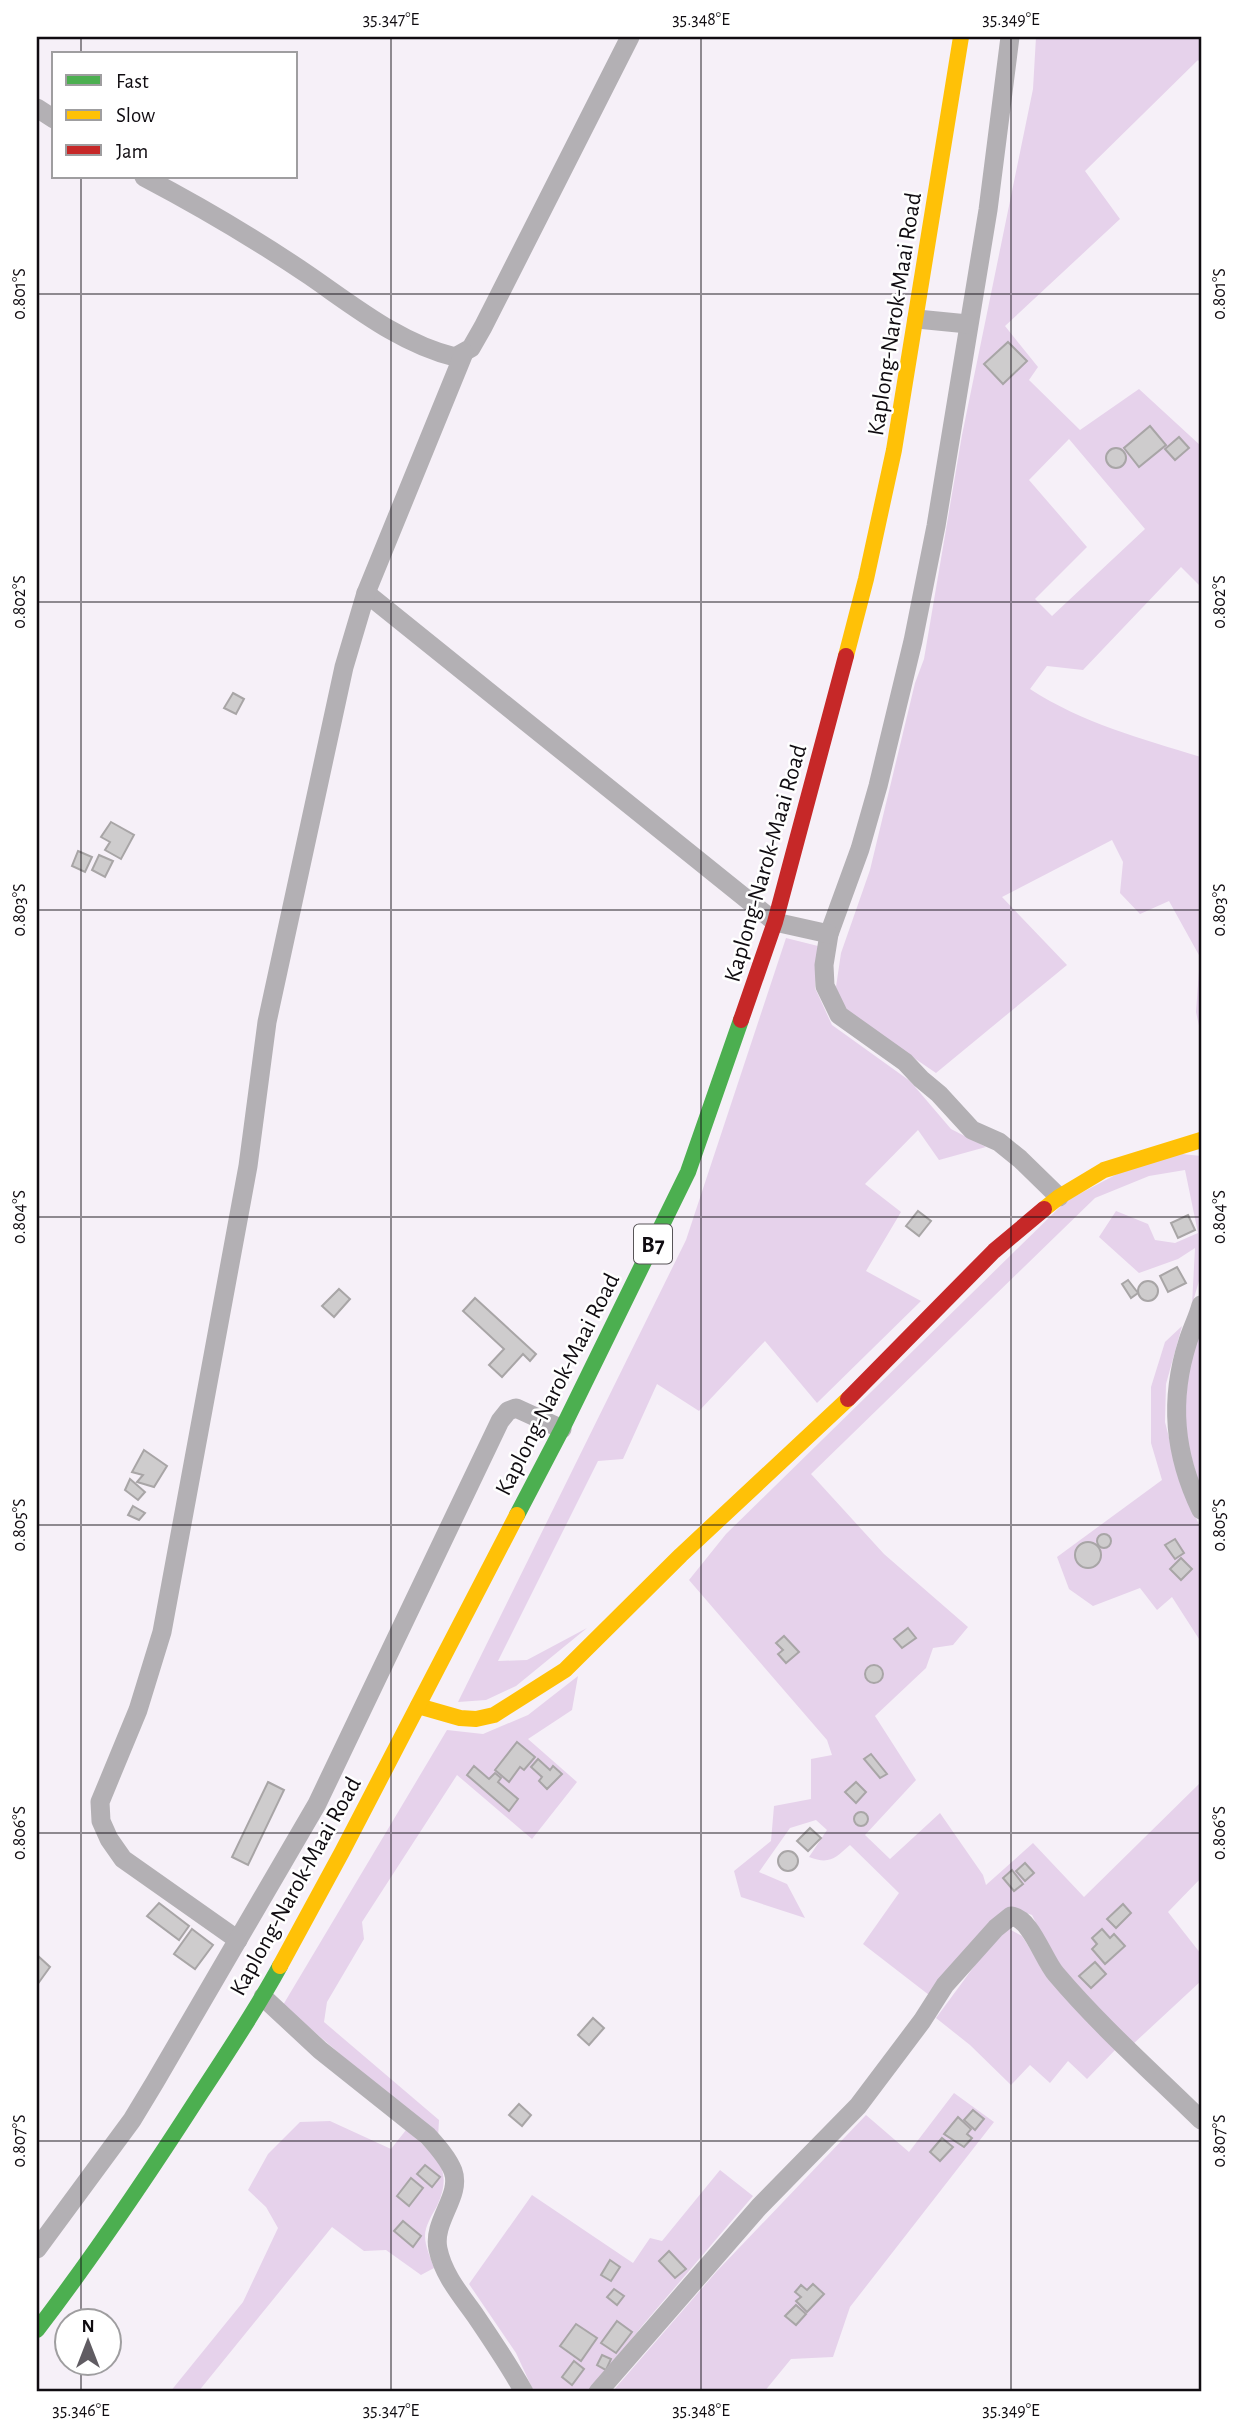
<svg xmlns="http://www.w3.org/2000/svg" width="1238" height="2429" viewBox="0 0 1238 2429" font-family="'Alegreya Sans',sans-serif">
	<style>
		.green { fill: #e6d2eb; fill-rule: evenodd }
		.building { fill: #cecccd; stroke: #a8a5a6; stroke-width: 2 }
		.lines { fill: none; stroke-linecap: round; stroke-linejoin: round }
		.street { stroke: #b3b0b4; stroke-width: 19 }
		.fast { stroke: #4caf50; stroke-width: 16 }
		.slow { stroke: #ffc107; stroke-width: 16 }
		.jam { stroke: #c62828; stroke-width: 16 }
		.ticks { fill: none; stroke: #100c11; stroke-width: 2; stroke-opacity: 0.45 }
		.labels { text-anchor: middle; stroke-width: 5; stroke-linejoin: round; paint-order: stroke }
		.shield { fill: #fff; stroke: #585558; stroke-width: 2 }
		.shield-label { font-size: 23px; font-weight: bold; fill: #100c11 }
		.street-label { font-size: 24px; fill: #100c11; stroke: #fff }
		.neatline { fill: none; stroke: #100c11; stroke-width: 2.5 }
		.ticks-label { font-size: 18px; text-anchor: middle; fill: #100c11 }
	</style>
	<rect width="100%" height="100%" fill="#f6f0f8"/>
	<!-- green -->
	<g class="green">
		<path d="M1036 37H1201V64L1198 60 1085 171 1120 219 1005 326 1038 367 1029 380 1080 430 1139 389 1201 446V587L1181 567 1083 670 1047 666 1030 689C1082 723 1142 739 1201 757V1035L1196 1012 1200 957 1169 901 1140 914 1120 893 1123 862 1112 840 1002 897 1067 965 936 1073 845 1011 836 987 841 953 870 870 915 683 924 659 962 435 1033 89ZM1069 439 1145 529 1052 616 1035 599 1087 547 1029 480Z"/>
		<path d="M786 938 818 946 815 988 832 1025 910 1081 951 1129 986 1147 939 1160 918 1130 865 1184 901 1212 866 1271 921 1301 817 1403 765 1341 699 1411 657 1384 623 1459 598 1461 498 1661 527 1660 587 1628 516 1686 486 1700 458 1702 686 1240Z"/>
		<path d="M1182 1154 1201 1156V1274L1192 1305 1195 1248 1178 1259 1139 1273 1099 1237 1116 1211 1148 1224 1155 1240 1175 1243 1198 1233 1185 1170 1149 1176 1095 1198 811 1474 884 1554 968 1627 953 1645 933 1648 926 1668 875 1716 916 1780 865 1835 890 1859 940 1813 983 1875 986 1885 1033 1843 1084 1897 1201 1782V1878L1168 1912 1201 1954V1981L1132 2045 1058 1967 1032 1915 1015 1909 929 1995 863 1944 899 1893 850 1845C835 1858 830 1865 809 1857L827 1830 816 1820 790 1828 759 1872 787 1884 805 1918 741 1897 734 1871 771 1841 774 1806 811 1799V1759L832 1755 827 1740 689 1580 726 1534 1066 1201 1136 1164Z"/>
		<path d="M1182 1326 1166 1384 1165 1422 1180 1481 1201 1529V1642L1172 1597 1157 1610 1140 1588 1093 1606 1069 1589 1057 1557 1162 1480 1151 1443V1387L1165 1342Z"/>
		<path d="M1199 1335 1201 1337V1490L1181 1422 1187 1373Z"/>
		<path d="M578 1676 572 1710 528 1739 577 1782 532 1839 457 1775 362 1922 364 1939 327 2002 324 2022 439 2120 438 2138 283 2005 447 1730 483 1734 528 1715Z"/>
		<path d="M1009 1929 1022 1936 1043 1969 1116 2049 1087 2079 1068 2061 1050 2083 1030 2065 1011 2085 970 2045 936 2018 998 1934Z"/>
		<path d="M954 2093 994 2122 850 2307 833 2357 791 2359 764 2392H612L717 2271 866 2115 909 2152Z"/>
		<path d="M330 2121 391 2149 406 2130C434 2154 455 2167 437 2206 432 2215 425 2226 425 2236 425 2246 431 2259 434 2268L421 2275 386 2250 364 2251 332 2227 198 2392H170L243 2302 278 2228 266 2207 248 2190 268 2154 300 2122Z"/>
		<path d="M720 2170 753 2196 642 2326 591 2392H534L516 2353 469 2284 532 2195 633 2263 650 2238 662 2241Z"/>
	</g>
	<!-- building -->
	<g class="building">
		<path d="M1008 342 1027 361 1003 384 984 364Z"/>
		<path d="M1150 426 1166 445 1139 467 1124 448Z"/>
		<path d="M1179 437 1189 448 1175 460 1165 449Z"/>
		<circle cx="1116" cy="458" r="10"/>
		<path d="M233 693 244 699 236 714 224 708Z"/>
		<path d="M111 822 134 835 121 859 105 850 110 842 101 837Z"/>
		<path d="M78 851 92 857 85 872 72 866Z"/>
		<path d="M99 855 113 861 105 877 92 870Z"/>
		<path d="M918 1211 931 1221 919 1236 906 1226Z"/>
		<path d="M1188 1215 1195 1230 1178 1238 1171 1223Z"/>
		<path d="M1177 1267 1186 1283 1168 1292 1160 1276Z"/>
		<path d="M1128 1280 1138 1293 1131 1298 1122 1284Z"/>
		<circle cx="1148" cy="1291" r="10"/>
		<path d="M339 1289 350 1299 334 1317 322 1306Z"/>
		<path d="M475 1298 536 1354 530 1361 523 1354 502 1377 489 1365 504 1349 463 1311Z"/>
		<path d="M144 1450 167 1466 154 1487 137 1482 143 1475 132 1472Z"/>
		<path d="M130 1479 145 1492 138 1500 125 1490Z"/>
		<path d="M133 1506 145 1513 139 1520 128 1515Z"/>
		<circle cx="1104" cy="1541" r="7"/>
		<path d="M1175 1539 1184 1553 1175 1559 1165 1545Z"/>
		<circle cx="1088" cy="1555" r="13"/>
		<path d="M1181 1558 1192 1569 1181 1580 1170 1569Z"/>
		<path d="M908 1628 916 1638 902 1648 894 1639Z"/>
		<path d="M784 1636 799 1652 786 1663 778 1654 783 1650 776 1643Z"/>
		<circle cx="874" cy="1674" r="9"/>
		<path d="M517 1742 535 1757 524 1770 520 1767 509 1782 495 1770Z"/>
		<path d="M871 1754 887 1774 880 1778 864 1759Z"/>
		<path d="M538 1759 550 1770 553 1766 562 1774 547 1789 539 1781 542 1777 531 1767Z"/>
		<path d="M474 1766 489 1779 495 1773 501 1778 498 1782 518 1799 509 1811 467 1775Z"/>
		<path d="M268 1782 284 1790 248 1865 232 1857Z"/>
		<path d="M856 1782 866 1792 856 1803 845 1792Z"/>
		<circle cx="861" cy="1819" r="7"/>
		<path d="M810 1828 821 1838 808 1851 797 1841Z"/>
		<circle cx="788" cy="1861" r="10"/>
		<path d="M1025 1863 1034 1873 1025 1881 1016 1871Z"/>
		<path d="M1012 1870 1023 1884 1014 1891 1003 1878Z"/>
		<path d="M159 1903 189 1926 179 1940 147 1916Z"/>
		<path d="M1123 1904 1131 1913 1116 1928 1107 1919Z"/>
		<path d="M192 1929 213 1945 195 1969 174 1954Z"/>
		<path d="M1102 1929 1110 1938 1114 1934 1125 1946 1105 1964 1092 1949 1097 1944 1092 1938Z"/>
		<path d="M37 1955 50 1967 37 1985Z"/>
		<path d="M1095 1962 1106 1974 1091 1988 1079 1976Z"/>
		<path d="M593 2018 604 2028 589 2045 578 2035Z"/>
		<path d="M519 2104 531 2115 522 2126 509 2115Z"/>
		<path d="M973 2110 984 2119 975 2130 964 2120Z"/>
		<path d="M958 2117 971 2129 967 2134 972 2138 964 2147 944 2134Z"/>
		<path d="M942 2138 953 2147 940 2161 930 2152Z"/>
		<path d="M425 2165 440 2177 432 2187 417 2174Z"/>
		<path d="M411 2178 423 2188 409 2206 397 2196Z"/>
		<path d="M403 2221 421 2236 413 2247 394 2231Z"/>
		<path d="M669 2251 686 2269 675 2278 659 2261Z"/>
		<path d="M610 2260 620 2267 611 2281 601 2275Z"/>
		<path d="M813 2284 824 2294 807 2312 796 2301 801 2297 795 2292 801 2285 807 2290Z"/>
		<path d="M614 2289 624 2296 617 2305 607 2297Z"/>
		<path d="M796 2305 806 2314 796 2325 785 2316Z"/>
		<path d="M617 2321 632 2332 616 2353 601 2343Z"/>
		<path d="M576 2324 597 2338 581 2361 560 2346Z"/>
		<path d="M602 2355 611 2359 606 2370 597 2365Z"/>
		<path d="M574 2361 584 2369 572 2385 562 2377Z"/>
	</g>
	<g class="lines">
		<!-- street -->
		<g class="street">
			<path d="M1010 37 988 210 936 526 913 641 878 786 860 849 829 934 824 965 825 986 839 1015 905 1062 921 1079 939 1094 972 1130 999 1142 1020 1159 1059 1197"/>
			<path d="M37 108 54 119"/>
			<path d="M144 177C201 207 257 240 310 276 355 307 401 344 455 357L471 348 483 327 630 37"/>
			<path d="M917 319 968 324"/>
			<path d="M366 593 775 922 829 934"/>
			<path d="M1201 1305C1198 1317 1192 1328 1188 1341 1169 1400 1174 1454 1201 1510"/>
			<path d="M238 1940 123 1859 109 1839 101 1821 100 1802 138 1710 162 1632 248 1166 267 1022 344 667 366 593 464 353"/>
			<path d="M263 1997 320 2050 428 2136C437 2146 448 2158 453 2171 462 2196 432 2221 438 2249 443 2274 460 2294 475 2315 492 2340 509 2365 524 2392"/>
			<path d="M37 2249 132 2120 155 2082 317 1804 500 1421 508 1411 516 1408 562 1429"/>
			<path d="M598 2392 759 2207 858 2106 922 2021 945 1985 996 1928 1011 1916C1031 1918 1043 1959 1056 1974 1100 2026 1152 2072 1201 2120"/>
		</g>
		<!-- fast -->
		<g class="fast">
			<path d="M517 1515 562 1429 688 1172 741 1020"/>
			<path d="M37 2330C95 2254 149 2174 201 2093 228 2052 256 2010 280 1966"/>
		</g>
		<!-- slow -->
		<g class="slow">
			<path d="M846 656 866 579 894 450 961 37"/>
			<path d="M1044 1209 1059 1197 1104 1170 1201 1140"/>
			<path d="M418 1706 460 1718 476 1719 494 1715 565 1670 681 1555 848 1399"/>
			<path d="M280 1966 342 1852 517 1515"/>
		</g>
		<!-- jam -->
		<g class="jam">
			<path d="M741 1020 775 922 846 656"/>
			<path d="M848 1399 994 1251 1044 1209"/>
		</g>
	</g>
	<!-- ticks -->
	<path class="ticks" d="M81 37V54M391 37V2392M701 37V2392M1011 37V2392M81 177V2320M37 294H1201M37 602H1201M37 910H1201M37 1217H1201M37 1525H1201M37 1833H1201M37 2141H1201M81 2362V2392"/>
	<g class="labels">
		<!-- shield labels -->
		<rect class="shield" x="634" y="1224.5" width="38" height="39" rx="5"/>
		<g class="shield-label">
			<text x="653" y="1252">B7</text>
		</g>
		<!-- street labels -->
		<g class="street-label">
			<text transform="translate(894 314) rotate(-81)" y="8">Kaplong-Narok-Maai Road</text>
			<text transform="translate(765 863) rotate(-74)" y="8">Kaplong-Narok-Maai Road</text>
			<text transform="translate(557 1384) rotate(-63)" y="8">Kaplong-Narok-Maai Road</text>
			<text transform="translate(295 1886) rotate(-61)" y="8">Kaplong-Narok-Maai Road</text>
		</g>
	</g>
	<!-- border -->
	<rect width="1238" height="2429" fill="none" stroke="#ffffff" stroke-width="77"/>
	<!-- legend -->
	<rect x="52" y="52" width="245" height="126" fill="#ffffff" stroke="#9f9ea0" stroke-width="2"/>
	<rect x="66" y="75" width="35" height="10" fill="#4caf50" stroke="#9f9ea0" stroke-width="2"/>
	<text x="116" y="88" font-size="21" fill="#100c11">Fast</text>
	<rect x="66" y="110" width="35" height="10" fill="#ffc107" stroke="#9f9ea0" stroke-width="2"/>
	<text x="116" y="122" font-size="21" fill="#100c11">Slow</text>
	<rect x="66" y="145" width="35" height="10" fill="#c62828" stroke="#9f9ea0" stroke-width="2"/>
	<text x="116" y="158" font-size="21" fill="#100c11">Jam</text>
	<!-- north arrow -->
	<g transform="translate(88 2342)"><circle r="33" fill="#ffffff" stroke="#9f9ea0" stroke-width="2"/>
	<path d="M0-5L12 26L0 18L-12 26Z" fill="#605c62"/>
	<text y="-10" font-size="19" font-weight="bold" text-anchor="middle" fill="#100c11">N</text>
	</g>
	<rect x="38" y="38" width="1162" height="2352" class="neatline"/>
	<g class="ticks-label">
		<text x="391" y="25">35.347°E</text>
		<text x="701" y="25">35.348°E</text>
		<text x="1011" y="25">35.349°E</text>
		<text transform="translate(19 294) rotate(-90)" y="6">0.801°S</text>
		<text transform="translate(1219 294) rotate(-90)" y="6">0.801°S</text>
		<text transform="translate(19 602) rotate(-90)" y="6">0.802°S</text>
		<text transform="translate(1219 602) rotate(-90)" y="6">0.802°S</text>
		<text transform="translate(19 910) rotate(-90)" y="6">0.803°S</text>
		<text transform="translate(1219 910) rotate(-90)" y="6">0.803°S</text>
		<text transform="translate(19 1217) rotate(-90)" y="6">0.804°S</text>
		<text transform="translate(1219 1217) rotate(-90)" y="6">0.804°S</text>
		<text transform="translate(19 1525) rotate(-90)" y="6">0.805°S</text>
		<text transform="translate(1219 1525) rotate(-90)" y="6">0.805°S</text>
		<text transform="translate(19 1833) rotate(-90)" y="6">0.806°S</text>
		<text transform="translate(1219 1833) rotate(-90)" y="6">0.806°S</text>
		<text transform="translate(19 2141) rotate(-90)" y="6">0.807°S</text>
		<text transform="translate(1219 2141) rotate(-90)" y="6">0.807°S</text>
		<text x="81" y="2416">35.346°E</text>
		<text x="391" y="2416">35.347°E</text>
		<text x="701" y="2416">35.348°E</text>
		<text x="1011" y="2416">35.349°E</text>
	</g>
</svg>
